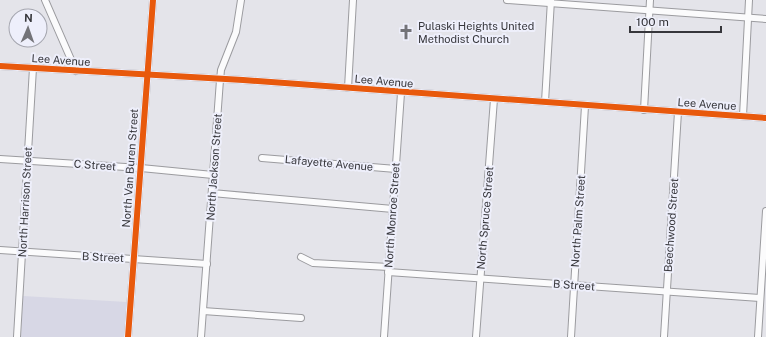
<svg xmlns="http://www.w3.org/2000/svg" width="766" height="337" viewBox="0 0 766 337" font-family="'Public Sans',sans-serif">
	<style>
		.built { fill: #d7d7e5 }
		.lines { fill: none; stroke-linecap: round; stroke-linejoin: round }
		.minor-casing { stroke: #9b9b9f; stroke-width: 8 }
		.minor { stroke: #fbfbfc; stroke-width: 6 }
		.cycleway-casing { stroke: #eeeffb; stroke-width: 8 }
		.cycleway { stroke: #e8590c; stroke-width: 6 }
		.labels { text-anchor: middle; stroke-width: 4; stroke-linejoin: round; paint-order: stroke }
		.poi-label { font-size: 11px; fill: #36363b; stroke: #eeeffb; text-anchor: start }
		.street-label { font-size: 11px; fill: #36363b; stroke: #eeeffb }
	</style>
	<rect width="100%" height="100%" fill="#e4e4ea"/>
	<!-- built -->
	<path class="built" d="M23 296 127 302 124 337H21Z"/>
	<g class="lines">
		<defs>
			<g id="minor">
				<path d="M45 0 76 71"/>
				<path d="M507 0 766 19"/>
				<path d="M0 66 243 80 766 118"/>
				<path d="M348 88 353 0"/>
				<path d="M545 102 551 0"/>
				<path d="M644 110 650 0"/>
				<path d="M743 116 749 0"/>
				<path d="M262 158 396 169"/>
				<path d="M0 159 141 168 213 175"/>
				<path d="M212 193 393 209"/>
				<path d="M0 250 207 264"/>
				<path d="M301 257 313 263 389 267"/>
				<path d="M388 272 760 298"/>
				<path d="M203 311 301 318"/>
				<path d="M17 337 33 68"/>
				<path d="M128 337 153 0"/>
				<path d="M201 337 220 80 221 70 236 32 241 0"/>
				<path d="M384 337 401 93"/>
				<path d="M476 337 494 99"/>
				<path d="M571 337 585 106"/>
				<path d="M664 337 678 112"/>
				<path d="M758 337 766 211"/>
			</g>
		</defs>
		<!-- minor casing -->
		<use href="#minor" class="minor-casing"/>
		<!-- minor -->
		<use href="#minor" class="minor"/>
		<defs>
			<g id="cycleway">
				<path d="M0 66 243 80 766 118"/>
				<path d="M128 337 153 0"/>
			</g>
		</defs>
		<!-- cycleway casing -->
		<use href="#cycleway" class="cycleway-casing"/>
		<!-- cycleway -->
		<use href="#cycleway" class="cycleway"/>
	</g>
	<!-- icons -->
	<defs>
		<symbol id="church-bare" viewBox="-9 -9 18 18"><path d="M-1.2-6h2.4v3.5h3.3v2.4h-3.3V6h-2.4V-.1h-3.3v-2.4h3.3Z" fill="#737378" stroke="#eeeffb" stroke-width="2.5" paint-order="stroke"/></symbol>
	</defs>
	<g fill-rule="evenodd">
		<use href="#church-bare" x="395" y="21" width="22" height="22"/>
	</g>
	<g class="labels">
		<!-- poi labels -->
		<g class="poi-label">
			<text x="418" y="30">Pulaski Heights United<tspan x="418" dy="13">Methodist Church</tspan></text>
		</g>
		<!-- street labels -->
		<g class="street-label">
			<text transform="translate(61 60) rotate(4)" y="4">Lee Avenue</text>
			<text transform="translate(384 81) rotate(5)" y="4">Lee Avenue</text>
			<text transform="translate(707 104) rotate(4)" y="4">Lee Avenue</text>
			<text transform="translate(329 163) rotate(5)" y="4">Lafayette Avenue</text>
			<text transform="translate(95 165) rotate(4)" y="4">C Street</text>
			<text transform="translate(214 167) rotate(-86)" y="4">North Jackson Street</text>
			<text transform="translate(130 168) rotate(-86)" y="4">North Van Buren Street</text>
			<text transform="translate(25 202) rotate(-87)" y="4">North Harrison Street</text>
			<text transform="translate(392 215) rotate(-86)" y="4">North Monroe Street</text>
			<text transform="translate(485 218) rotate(-85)" y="4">North Spruce Street</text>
			<text transform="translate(578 221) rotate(-86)" y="4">North Palm Street</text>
			<text transform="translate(671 225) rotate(-86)" y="4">Beechwood Street</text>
			<text transform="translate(103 257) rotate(3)" y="4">B Street</text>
			<text transform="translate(574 285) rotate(4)" y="4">B Street</text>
		</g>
	</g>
	<!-- north arrow -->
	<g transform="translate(28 28) rotate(2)"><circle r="19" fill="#eeeffb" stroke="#a4a5ae"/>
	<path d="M0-3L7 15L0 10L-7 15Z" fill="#737378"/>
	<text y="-6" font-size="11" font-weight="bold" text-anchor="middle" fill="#36363b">N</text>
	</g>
	<!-- scale -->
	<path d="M630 26v6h91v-6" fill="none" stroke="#36363b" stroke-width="2"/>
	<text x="636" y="26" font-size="12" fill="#36363b" stroke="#eeeffb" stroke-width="3" paint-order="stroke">100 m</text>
</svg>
